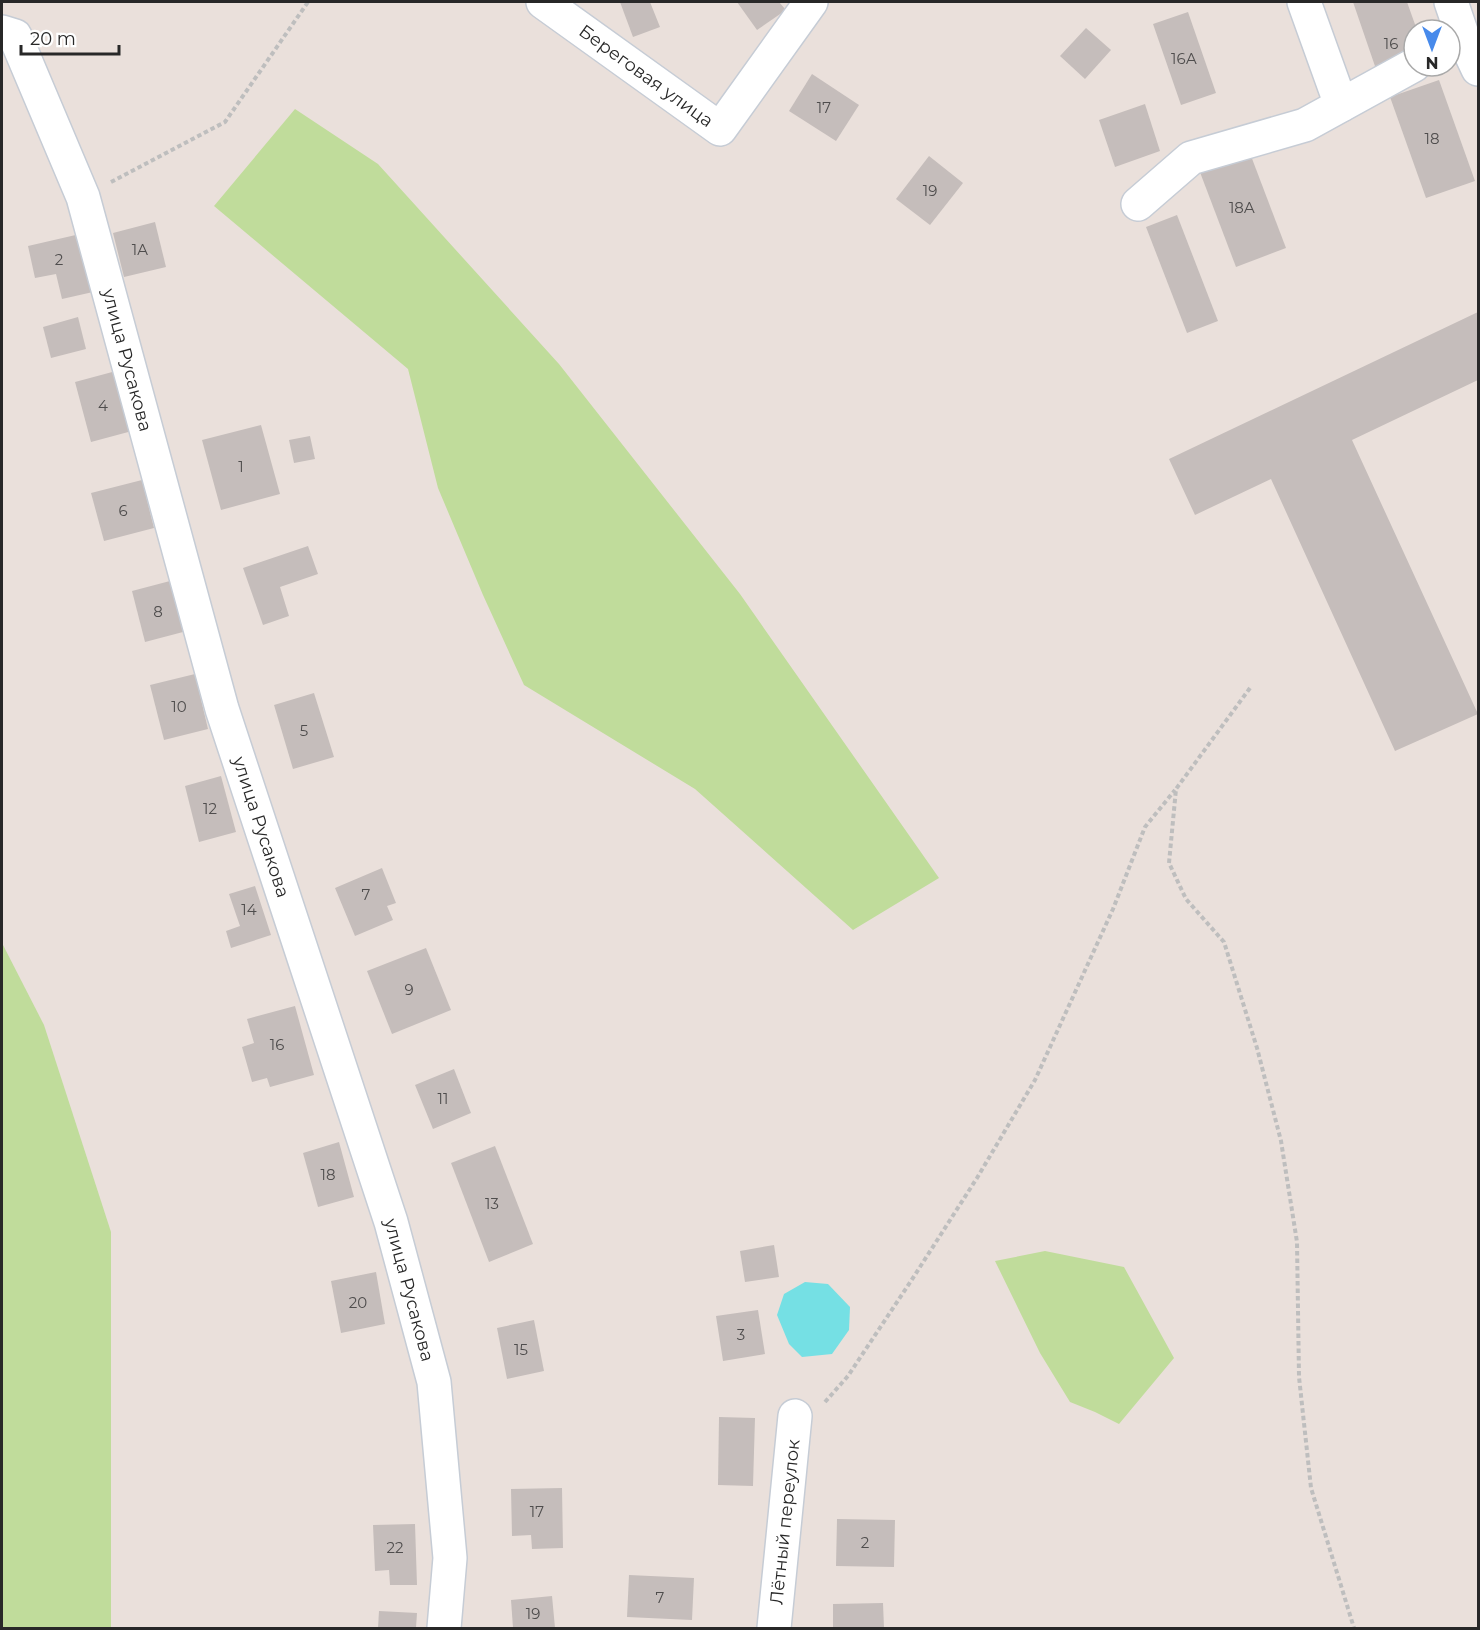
<svg xmlns="http://www.w3.org/2000/svg" width="1480" height="1630" viewBox="0 0 1480 1630" font-family="Montserrat,sans-serif">
	<style>
		.green { fill: #c0dc9b }
		.water { fill: #75e0e4 }
		.building { fill: #c5bdbb }
		.lines { fill: none; stroke-linecap: round; stroke-linejoin: round }
		.minor-casing { stroke: #c6ccd5; stroke-width: 36 }
		.path { stroke: #bebebe; stroke-width: 4; stroke-dasharray: 4.5 3; stroke-linecap: butt }
		.minor { stroke: #fff; stroke-width: 33 }
		.labels { text-anchor: middle; stroke-width: 6; stroke-linejoin: round; paint-order: stroke }
		.number-label { font-size: 15px; fill: #4f4d4d }
		.street-label { font-size: 18px; fill: #282828; stroke: #fff }
	</style>
	<rect width="100%" height="100%" fill="#eae0db"/>
	<!-- green -->
	<g class="green">
		<path d="M295 109 378 164 559 364 740 594 939 878 853 930 695 789 524 685 483 595 438 488 408 369 214 206Z"/>
		<path d="M2 943 44 1025 111 1232V1628H2Z"/>
		<path d="M1045 1251 1124 1267 1174 1358 1119 1424 1095 1412 1070 1402 1040 1353 995 1261Z"/>
	</g>
	<!-- water -->
	<path class="water" d="M805 1282 828 1284 850 1307 849 1330 832 1354 802 1357 789 1344 777 1315 784 1294Z"/>
	<!-- building -->
	<g class="building">
		<path d="M620 2H650L660 27 633 37Z"/>
		<path d="M737 2H779L786 10 757 30Z"/>
		<path d="M1353 2H1407L1417 30H1414V59L1377 72Z"/>
		<path d="M1188 12 1216 93 1181 105 1153 24Z"/>
		<path d="M1086 28 1111 50 1085 79 1060 56Z"/>
		<path d="M812 74 859 105 836 141 789 111Z"/>
		<path d="M1439 80 1475 181 1426 198 1390 97Z"/>
		<path d="M1145 104 1160 151 1115 167 1099 120Z"/>
		<path d="M1248 148 1286 248 1236 267 1198 167Z"/>
		<path d="M929 156 963 183 930 225 896 199Z"/>
		<path d="M1177 215 1218 321 1187 333 1146 227Z"/>
		<path d="M155 222 166 267 124 277 113 233Z"/>
		<path d="M80 234 93 292 62 299 56 274 35 278 28 246Z"/>
		<path d="M1478 312V380L1352 440 1478 714 1395 751 1271 479 1195 515 1169 459Z"/>
		<path d="M78 317 86 349 51 358 43 327Z"/>
		<path d="M116 371 132 431 91 442 75 382Z"/>
		<path d="M261 425 280 494 221 510 202 440Z"/>
		<path d="M310 436 315 459 294 463 289 440Z"/>
		<path d="M142 480 154 528 104 541 91 493Z"/>
		<path d="M308 546 318 574 280 587 289 616 263 625 243 568Z"/>
		<path d="M170 581 183 632 145 642 132 591Z"/>
		<path d="M195 674 208 729 164 740 150 685Z"/>
		<path d="M314 693 334 757 293 769 274 705Z"/>
		<path d="M221 776 236 832 199 842 185 786Z"/>
		<path d="M382 868 396 903 387 906 393 920 355 936 335 888Z"/>
		<path d="M255 886 271 935 231 948 226 931 240 926 229 894Z"/>
		<path d="M426 948 451 1010 392 1034 367 971Z"/>
		<path d="M295 1006 314 1075 270 1087 267 1078 252 1082 242 1047 254 1043 247 1019Z"/>
		<path d="M454 1069 471 1113 433 1129 415 1085Z"/>
		<path d="M339 1142 354 1197 318 1207 303 1153Z"/>
		<path d="M495 1146 533 1244 489 1262 451 1163Z"/>
		<path d="M774 1245 779 1277 745 1282 740 1251Z"/>
		<path d="M376 1272 385 1324 341 1333 331 1281Z"/>
		<path d="M758 1310 765 1354 723 1361 716 1316Z"/>
		<path d="M534 1320 544 1371 507 1379 497 1328Z"/>
		<path d="M719 1417 755 1418 753 1486 718 1485Z"/>
		<path d="M562 1488 563 1548 532 1549 531 1535 512 1536 511 1489Z"/>
		<path d="M837 1519 895 1520 894 1567 836 1566Z"/>
		<path d="M415 1524 417 1585H390L389 1570 375 1571 373 1525Z"/>
		<path d="M629 1575 694 1578 692 1620 627 1617Z"/>
		<path d="M552 1596 555 1628H513L511 1600Z"/>
		<path d="M883 1603 884 1628H833V1604Z"/>
		<path d="M379 1611 417 1613 416 1628H378Z"/>
	</g>
	<g class="lines">
		<defs>
			<g id="minor">
				<path d="M543 2 720 129 811 2"/>
				<path d="M1304 2 1341 105"/>
				<path d="M1451 2 1463 37 1478 69"/>
				<path d="M2 32 15 36 83 197 222 709 391 1222 434 1382 450 1558 444 1628"/>
				<path d="M1138 204 1191 158 1305 125 1414 65"/>
				<path d="M774 1628 795 1416"/>
			</g>
		</defs>
		<!-- minor casing -->
		<use href="#minor" class="minor-casing"/>
		<!-- path -->
		<g class="path">
			<path d="M111 182 225 122 308 2"/>
			<path d="M1250 688 1176 789 1169 863 1186 899 1224 942 1257 1048 1281 1141 1297 1242 1299 1377 1311 1488 1354 1628"/>
			<path d="M825 1402 848 1376 911 1281 977 1178 1035 1080 1113 909 1145 827 1175 790"/>
		</g>
		<!-- minor -->
		<use href="#minor" class="minor"/>
	</g>
	<g class="labels">
		<!-- number labels -->
		<g class="number-label">
			<text x="1391" y="49">16</text>
			<text x="1184" y="64">16А</text>
			<text x="824" y="113">17</text>
			<text x="1432" y="144">18</text>
			<text x="930" y="196">19</text>
			<text x="1242" y="213">18А</text>
			<text x="140" y="255">1А</text>
			<text x="59" y="265">2</text>
			<text x="103" y="411">4</text>
			<text x="241" y="472">1</text>
			<text x="123" y="516">6</text>
			<text x="158" y="617">8</text>
			<text x="179" y="712">10</text>
			<text x="304" y="736">5</text>
			<text x="210" y="814">12</text>
			<text x="366" y="900">7</text>
			<text x="249" y="915">14</text>
			<text x="409" y="995">9</text>
			<text x="277" y="1050">16</text>
			<text x="443" y="1104">11</text>
			<text x="328" y="1180">18</text>
			<text x="492" y="1209">13</text>
			<text x="358" y="1308">20</text>
			<text x="741" y="1340">3</text>
			<text x="521" y="1355">15</text>
			<text x="537" y="1517">17</text>
			<text x="865" y="1548">2</text>
			<text x="395" y="1553">22</text>
			<text x="660" y="1603">7</text>
			<text x="533" y="1619">19</text>
		</g>
		<!-- street labels -->
		<g class="street-label">
			<text transform="translate(646 76) rotate(36)" y="6">Береговая улица</text>
			<text transform="translate(127 360) rotate(75)" y="6">улица Русакова</text>
			<text transform="translate(261 827) rotate(72)" y="6">улица Русакова</text>
			<text transform="translate(409 1290) rotate(75)" y="6">улица Русакова</text>
			<text transform="translate(785 1522) rotate(-84)" y="6">Лётный переулок</text>
		</g>
	</g>
	<!-- border -->
	<rect width="1480" height="1630" fill="none" stroke="#282828" stroke-width="6"/>
	<!-- north arrow -->
	<g transform="translate(1432 48) rotate(180)"><circle r="28" fill="#ffffff" stroke="#a9a9a9" stroke-width="1.5"/>
	<path d="M0-4.5L10 22L0 15L-10 22Z" fill="#478aeb"/>
	<text y="-9" font-size="16" font-weight="bold" text-anchor="middle" fill="#282828">N</text>
	</g>
	<!-- scale -->
	<path d="M21 45v9h98v-9" fill="none" stroke="#282828" stroke-width="3"/>
	<text x="30" y="45" font-size="18" fill="#282828" stroke="#ffffff" stroke-width="4.5" paint-order="stroke">20 m</text>
</svg>
